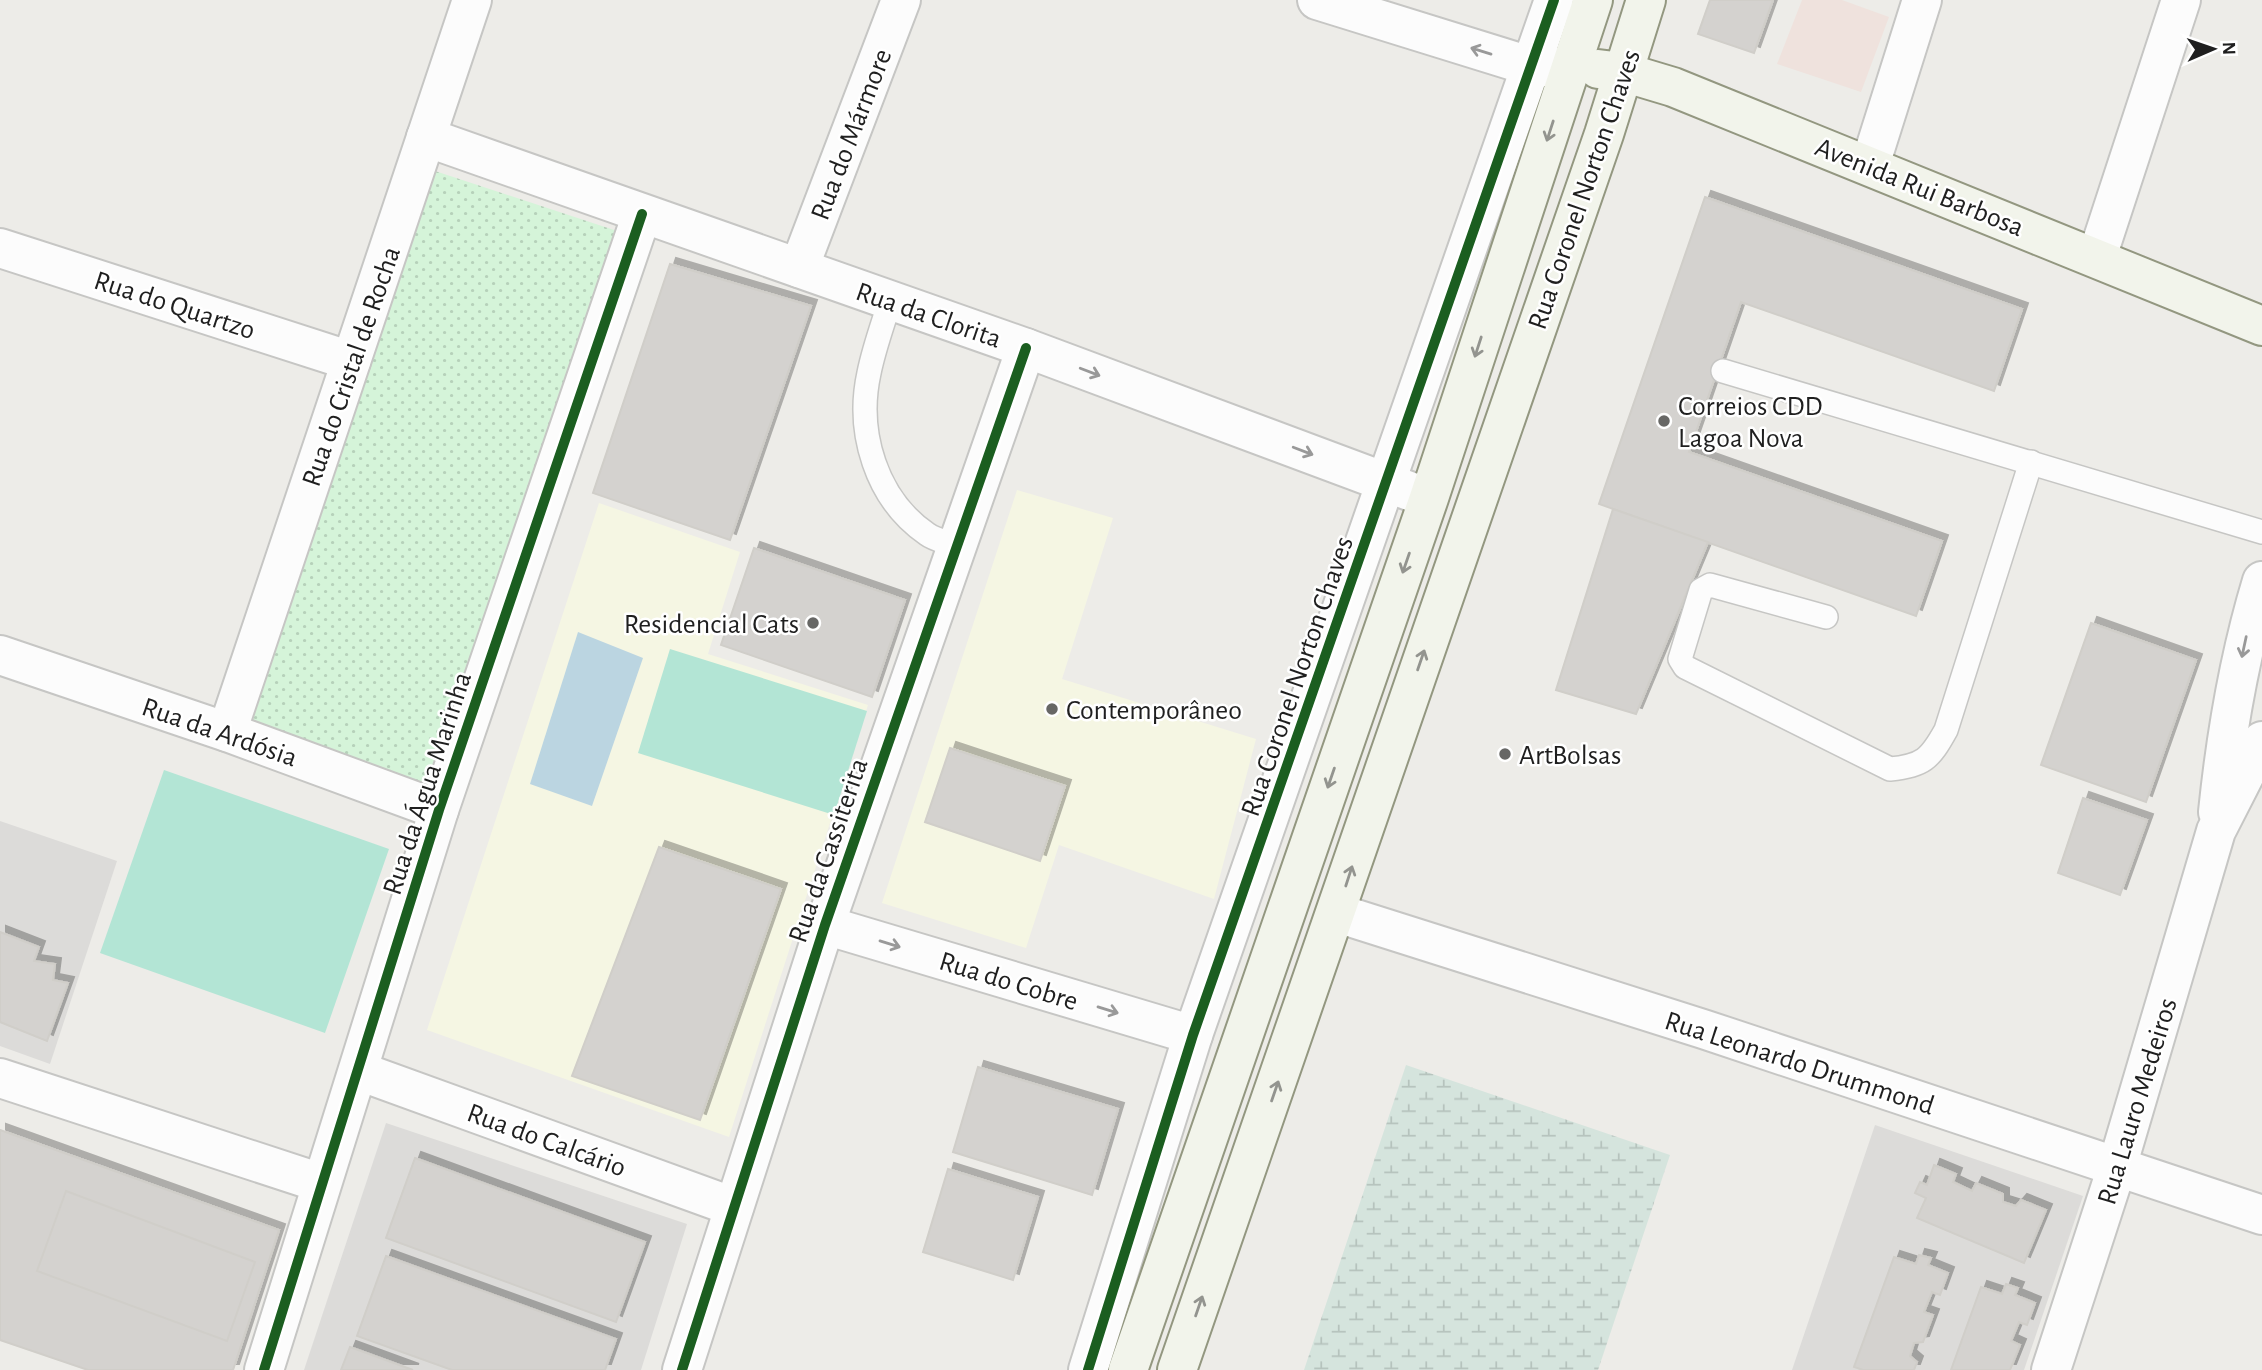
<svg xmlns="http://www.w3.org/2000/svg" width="2262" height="1370" viewBox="0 0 2262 1370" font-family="'Alegreya Sans',sans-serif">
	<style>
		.residential { fill: #dcdbd9 }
		.commercial { fill: #efe2dd }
		.education { fill: #f5f6e3 }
		.wetland { fill: url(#wetland-marsh) }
		.park { fill: url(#park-dots) }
		.pitch { fill: #b3e5d5 }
		.water { fill: #bbd5e1 }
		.building { fill: #d4d2cf; stroke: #d0cec9; stroke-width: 2; filter: url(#shadow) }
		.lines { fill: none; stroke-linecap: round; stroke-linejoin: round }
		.service-casing { stroke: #c6c6c4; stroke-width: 26 }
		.minor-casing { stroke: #c6c6c4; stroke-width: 42 }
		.tertiary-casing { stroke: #c6c6c4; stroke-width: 42 }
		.secondary-casing { stroke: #939780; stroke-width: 42 }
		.service { stroke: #fcfcfc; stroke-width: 23 }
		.minor { stroke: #fcfcfc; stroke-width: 38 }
		.tertiary { stroke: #fcfcfc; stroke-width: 38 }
		.secondary { stroke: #f2f4eb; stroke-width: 38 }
		.cycleway-casing { stroke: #fff; stroke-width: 15 }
		.cycleway { stroke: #1b5e20; stroke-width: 10 }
		.oneway { stroke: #999 }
		.oneway2 { stroke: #93948f }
		.poi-dot { fill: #676765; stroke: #fff; stroke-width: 2.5 }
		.labels { text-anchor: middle; stroke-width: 5; stroke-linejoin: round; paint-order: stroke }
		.street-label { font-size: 28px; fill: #1f1f1f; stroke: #fff }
		.poi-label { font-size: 28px; fill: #1f1f1f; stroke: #fff; text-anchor: start }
	</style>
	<defs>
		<pattern id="wetland-marsh" width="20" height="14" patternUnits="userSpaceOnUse" patternTransform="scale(1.75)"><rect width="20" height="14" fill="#d5e4dd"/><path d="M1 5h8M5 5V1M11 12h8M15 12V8" fill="none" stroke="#b6c3bd"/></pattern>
		<pattern id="park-dots" width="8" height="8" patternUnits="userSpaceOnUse" patternTransform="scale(1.75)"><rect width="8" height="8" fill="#d5f4d9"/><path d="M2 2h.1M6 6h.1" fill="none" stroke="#b6d1ba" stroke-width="1.8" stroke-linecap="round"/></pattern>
		<filter id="shadow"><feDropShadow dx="6" dy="-6" stdDeviation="0" flood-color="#0004"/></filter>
	</defs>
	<rect width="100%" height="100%" fill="#edece8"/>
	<!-- residential -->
	<g class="residential">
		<path d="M0 821 117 861 50 1064 0 1046Z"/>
		<path d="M386 1123 687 1224 641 1370H304Z"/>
		<path d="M1875 1125 2083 1196 2024 1370H1792Z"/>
	</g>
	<!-- commercial -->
	<path class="commercial" d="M1802 0H1842L1889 17 1861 92 1777 64Z"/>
	<!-- education -->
	<g class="education">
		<path d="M1017 490 1113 518 1062 679 1256 739 1214 899 1059 845 1026 948 882 903Z"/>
		<path d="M599 503 740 552 708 654 868 705 729 1137 427 1030Z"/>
	</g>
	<!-- wetland -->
	<path class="wetland" d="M1406 1065 1670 1155 1598 1370H1304Z"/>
	<!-- park -->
	<path class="park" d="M432 170 617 231 426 786 244 723Z"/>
	<!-- pitch -->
	<g class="pitch">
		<path d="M670 649 867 711 834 815 638 753Z"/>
		<path d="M164 770 389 849 325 1033 100 953Z"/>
	</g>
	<!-- water -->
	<path class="water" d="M578 632 643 658 592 806 530 784Z"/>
	<!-- building -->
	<g class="building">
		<path d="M1710 0H1773L1754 53 1698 34Z"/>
		<path d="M1705 197 2022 309 1994 391 1741 302 1689 452 1942 541 1916 616 1599 504Z"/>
		<path d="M670 264 811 306 730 540 593 493Z"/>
		<path d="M1613 509 1708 542 1636 714 1556 690Z"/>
		<path d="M754 548 905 600 872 697 721 645Z"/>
		<path d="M2091 623 2196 660 2146 802 2041 765Z"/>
		<path d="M950 748 1065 786 1040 861 925 822Z"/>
		<path d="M2083 798 2147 820 2120 895 2058 873Z"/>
		<path d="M659 847 781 889 700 1120 572 1076Z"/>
		<path d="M0 932 39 947 34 961 55 964 53 980 68 983 47 1041 0 1022Z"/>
		<path d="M978 1067 1118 1109 1092 1195 953 1152Z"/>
		<path d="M0 1130 279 1230 233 1370H88L0 1340Z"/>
		<path d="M415 1158 645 1242 616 1322 386 1238Z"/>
		<path d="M1934 1165 1956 1174 1953 1182 1972 1191 1976 1183 2003 1194V1202L2016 1206 2021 1200 2046 1210 2024 1263 1917 1218 1926 1198 1915 1193 1920 1182 1927 1185Z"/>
		<path d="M948 1169 1038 1197 1013 1280 923 1252Z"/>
		<path d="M66 1191 255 1262 227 1341 37 1271Z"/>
		<path d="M1919 1255 1931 1258 1928 1265 1948 1273 1940 1295 1932 1292 1924 1312 1933 1315 1923 1342 1914 1343 1910 1356 1917 1362 1914 1370H1863L1854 1367 1894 1257 1916 1264Z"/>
		<path d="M386 1256 616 1339 605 1370H452L357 1336Z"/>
		<path d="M2006 1284 2018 1288 2015 1295 2035 1303 2027 1325 2019 1322 2011 1341 2020 1345 2010 1370H1951L1981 1287 2002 1294Z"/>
		<path d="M350 1347 413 1370H341Z"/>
	</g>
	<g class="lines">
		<defs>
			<g id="service">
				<path d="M890 301C883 324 874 348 869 373 856 432 876 499 927 534 935 540 947 542 957 546"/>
				<path d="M1723 371 2262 532"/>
				<path d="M1826 617 1710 585 1701 590 1680 659 1685 667 1890 769C1923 766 1930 759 1946 730L2031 462"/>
			</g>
			<g id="minor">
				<path d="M426 137 1026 348 1412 492"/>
				<path d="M1870 165 1922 0"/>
				<path d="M0 248 351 361"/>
				<path d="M2097 257 2181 0"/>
				<path d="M799 268 901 0"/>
				<path d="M0 655 227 732 439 810"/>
				<path d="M227 732 472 0"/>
				<path d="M2218 812C2226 734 2239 657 2262 581"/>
				<path d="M1337 913 1703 1029 2262 1215"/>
				<path d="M825 925 1193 1035"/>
				<path d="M359 1071 734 1207"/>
				<path d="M0 1078 321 1183"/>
				<path d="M264 1370 439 810 642 214"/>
				<path d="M682 1370 825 925 1026 348"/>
				<path d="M1088 1370 1193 1035 1554 0"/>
				<path d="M2051 1370 2117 1167 2216 831 2262 741"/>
			</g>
			<path id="tertiary" d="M1317 0 1533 67H1572"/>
			<g id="secondary">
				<path d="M1598 69 1623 72 1673 87 2262 326"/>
				<path d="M1128 1370 1429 498 1593 0"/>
				<path d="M1177 1370 1604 134 1646 0"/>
			</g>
		</defs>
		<!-- service casing -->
		<use href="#service" class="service-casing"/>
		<!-- minor casing -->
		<use href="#minor" class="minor-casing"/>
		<!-- tertiary casing -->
		<use href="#tertiary" class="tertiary-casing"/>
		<!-- secondary casing -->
		<use href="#secondary" class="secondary-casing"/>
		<!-- service -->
		<use href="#service" class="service"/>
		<!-- minor -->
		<use href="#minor" class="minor"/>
		<!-- tertiary -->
		<use href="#tertiary" class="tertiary"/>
		<!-- secondary -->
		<use href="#secondary" class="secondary"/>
		<defs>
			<g id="cycleway">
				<path d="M264 1370 439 810 642 214"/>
				<path d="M682 1370 825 925 1026 348"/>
				<path d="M1088 1370 1193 1035 1554 0"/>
			</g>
		</defs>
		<!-- cycleway casing -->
		<use href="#cycleway" class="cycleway-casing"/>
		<!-- cycleway -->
		<use href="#cycleway" class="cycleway"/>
	</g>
	<!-- one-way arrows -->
	<defs><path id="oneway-shaft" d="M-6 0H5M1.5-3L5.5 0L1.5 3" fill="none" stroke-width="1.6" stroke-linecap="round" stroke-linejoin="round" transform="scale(1.75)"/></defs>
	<g class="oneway">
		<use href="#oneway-shaft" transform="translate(1481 51) rotate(-163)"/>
		<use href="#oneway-shaft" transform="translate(1090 372) rotate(21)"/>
		<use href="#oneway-shaft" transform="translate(1303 451) rotate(21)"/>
		<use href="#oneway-shaft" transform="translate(2244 647) rotate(102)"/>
		<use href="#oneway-shaft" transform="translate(890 944) rotate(17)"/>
		<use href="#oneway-shaft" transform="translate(1108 1010) rotate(17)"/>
	</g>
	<g class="oneway2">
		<use href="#oneway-shaft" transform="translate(1550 131) rotate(108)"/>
		<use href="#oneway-shaft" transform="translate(1478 347) rotate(108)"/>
		<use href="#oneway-shaft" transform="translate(1406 563) rotate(109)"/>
		<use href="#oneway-shaft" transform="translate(1421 660) rotate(-71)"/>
		<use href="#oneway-shaft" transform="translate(1331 778) rotate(109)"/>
		<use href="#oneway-shaft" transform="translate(1349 876) rotate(-72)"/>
		<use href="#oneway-shaft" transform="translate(1275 1091) rotate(-71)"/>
		<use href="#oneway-shaft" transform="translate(1199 1306) rotate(-71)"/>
	</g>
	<!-- markers -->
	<g class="poi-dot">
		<circle cx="1664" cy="421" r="7"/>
		<circle cx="813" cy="623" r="7"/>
		<circle cx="1052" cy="709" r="7"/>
		<circle cx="1505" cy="754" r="7"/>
	</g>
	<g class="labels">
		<!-- street labels -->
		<g class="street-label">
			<text transform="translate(850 134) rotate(-69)" y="10">Rua do Mármore</text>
			<text transform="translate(1920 186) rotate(22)" y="10">Avenida Rui Barbosa</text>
			<text transform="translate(1583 189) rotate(-71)" y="10">Rua Coronel Norton Chaves</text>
			<text transform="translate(175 304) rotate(18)" y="10">Rua do Quartzo</text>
			<text transform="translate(929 314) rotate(19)" y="10">Rua da Clorita</text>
			<text transform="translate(350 366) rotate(-71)" y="10">Rua do Cristal de Rocha</text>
			<text transform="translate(1296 676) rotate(-71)" y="10">Rua Coronel Norton Chaves</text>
			<text transform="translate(220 731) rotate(19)" y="10">Rua da Ardósia</text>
			<text transform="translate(426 783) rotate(-72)" y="10">Rua da Água Marinha</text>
			<text transform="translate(827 850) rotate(-71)" y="10">Rua da Cassiterita</text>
			<text transform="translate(1009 980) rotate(17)" y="10">Rua do Cobre</text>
			<text transform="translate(1800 1062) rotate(18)" y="10">Rua Leonardo Drummond</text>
			<text transform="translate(2136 1101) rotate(-73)" y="10">Rua Lauro Medeiros</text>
			<text transform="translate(547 1139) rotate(20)" y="10">Rua do Calcário</text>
		</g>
		<!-- poi labels -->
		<g class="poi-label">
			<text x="1678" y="415">Correios CDD<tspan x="1678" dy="32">Lagoa Nova</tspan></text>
			<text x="799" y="633" text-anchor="end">Residencial Cats</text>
			<text x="1066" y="719">Contemporâneo</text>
			<text x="1519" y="764">ArtBolsas</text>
		</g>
	</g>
	<!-- north arrow -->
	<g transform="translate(2213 49) rotate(88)" stroke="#ffffff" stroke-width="5" paint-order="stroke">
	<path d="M0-5L12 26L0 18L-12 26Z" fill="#1f1f1f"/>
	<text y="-10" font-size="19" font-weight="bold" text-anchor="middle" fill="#1f1f1f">N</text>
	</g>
</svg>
